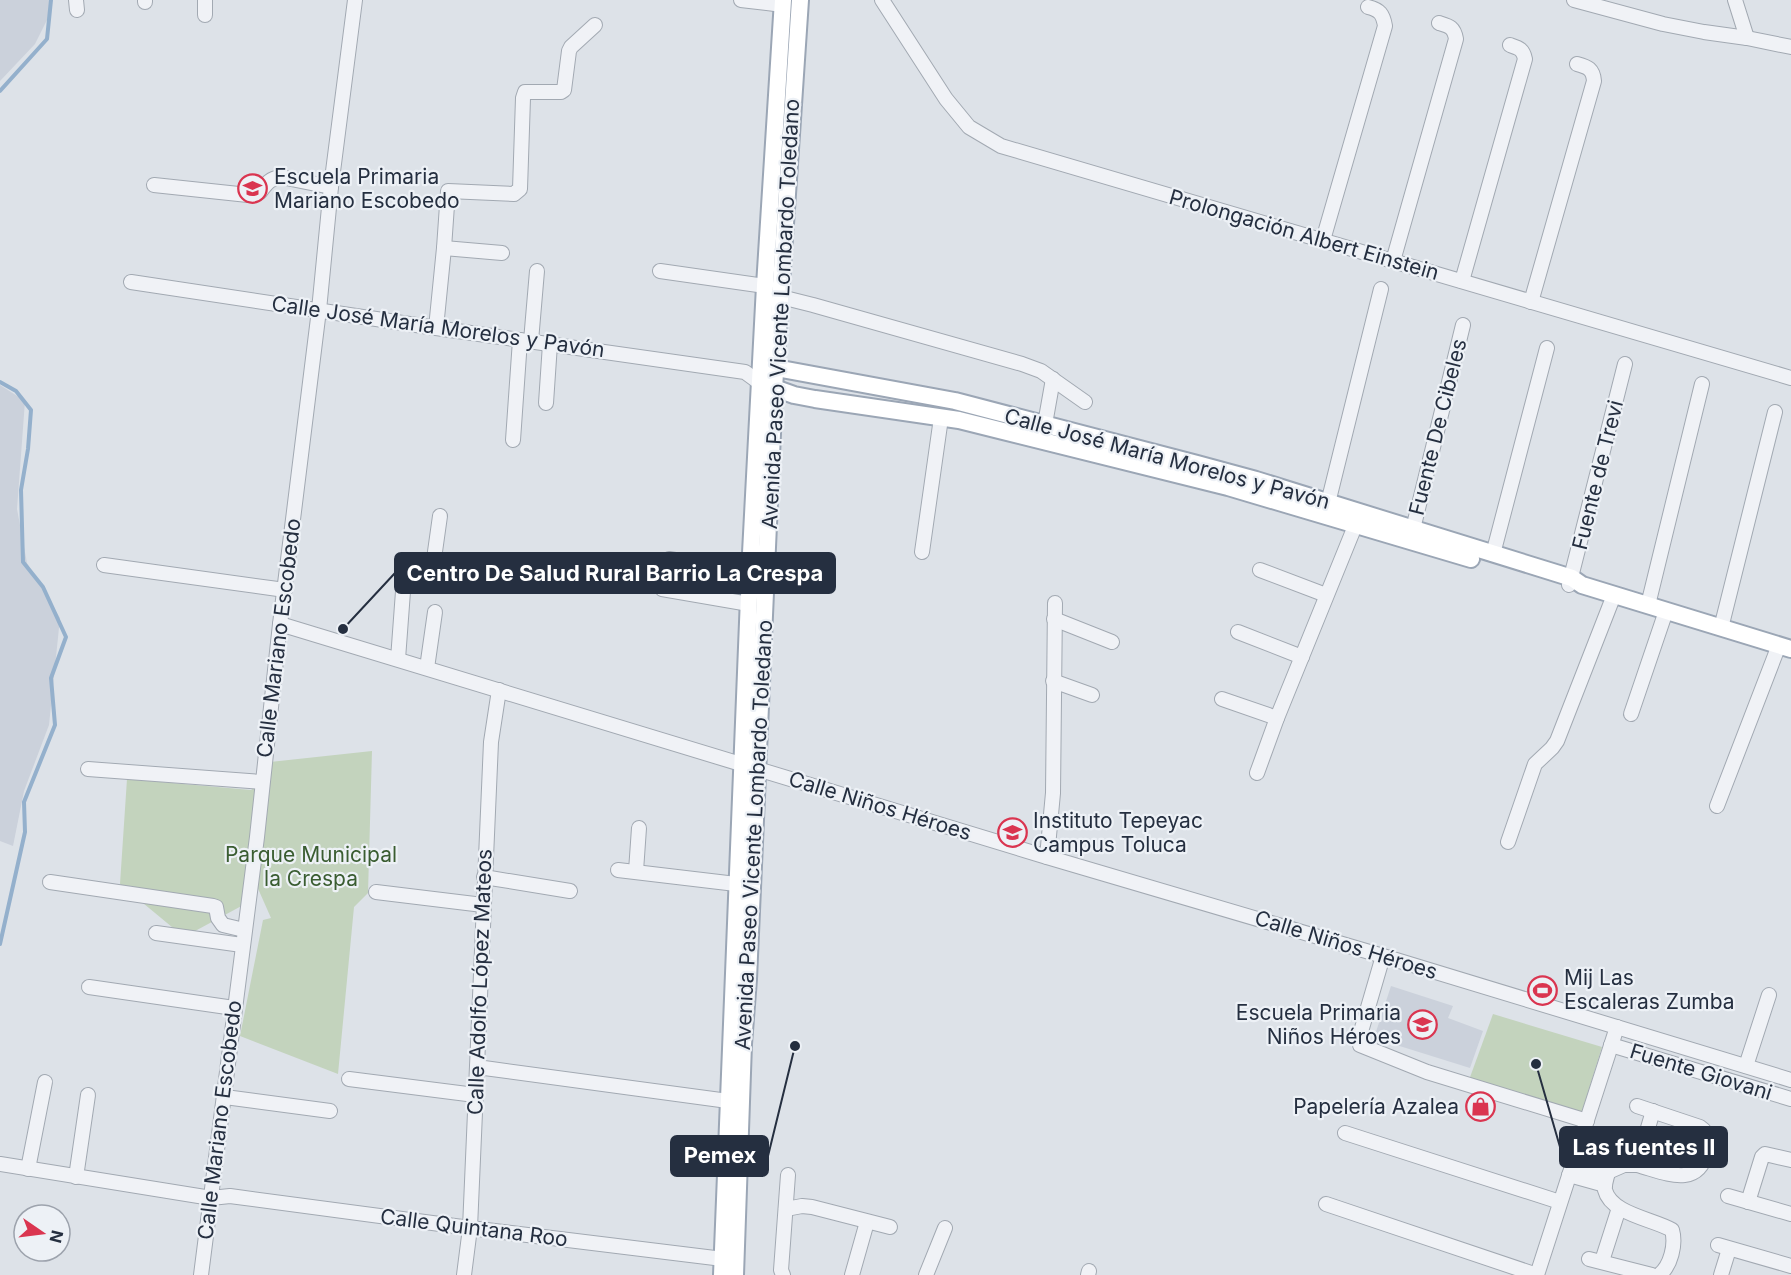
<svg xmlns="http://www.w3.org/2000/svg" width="1791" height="1275" viewBox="0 0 1791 1275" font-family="Inter,sans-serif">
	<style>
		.built { fill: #cbd1db }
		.green { fill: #c3d3bd }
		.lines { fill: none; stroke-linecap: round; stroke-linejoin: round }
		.stream { stroke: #94b0cc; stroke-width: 4 }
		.minor-casing { stroke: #a2a9b2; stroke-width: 16 }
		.major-casing { stroke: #9ba6b5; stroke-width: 20 }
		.minor { stroke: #f0f2f6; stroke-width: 14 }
		.major { stroke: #fff; stroke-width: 16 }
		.labels { text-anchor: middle; stroke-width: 4.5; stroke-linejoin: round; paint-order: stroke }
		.poi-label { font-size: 21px; fill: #252f40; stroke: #edf1f6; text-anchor: start }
		.street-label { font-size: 21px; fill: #252f40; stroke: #edf1f6 }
		.park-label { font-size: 21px; fill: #3a5d31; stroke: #edf1f6 }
		.leader { fill: none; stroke: #252f40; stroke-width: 2 }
		.callout-dot { fill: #252f40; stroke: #edf1f6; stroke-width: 2 }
		.callout { fill: #252f40; stroke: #252f40; stroke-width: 2 }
		.callout-label { font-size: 22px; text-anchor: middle; font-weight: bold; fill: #fff }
	</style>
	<rect width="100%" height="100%" fill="#dde2e8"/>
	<!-- built -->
	<g class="built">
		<path d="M0 0H50L48 18 35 44 0 81Z"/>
		<path d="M0 385 25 401 17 509 27 563 60 618 49 725 24 791 13 846 0 841Z"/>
		<path d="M1391 986 1453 1006 1448 1018 1483 1031 1470 1068 1374 1038Z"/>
	</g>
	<!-- green -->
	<g class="green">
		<path d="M372 751 368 893 354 907 338 1074 240 1036 263 920 271 918 252 875 270 762Z"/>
		<path d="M127 779 251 790 260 784 247 903 184 937 120 884Z"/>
		<path d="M1493 1014 1602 1047 1581 1115 1469 1080Z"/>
	</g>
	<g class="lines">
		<!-- stream -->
		<g class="stream">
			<path d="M0 91 47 39 51 0"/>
			<path d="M0 382 16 391 31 410 28 449 21 490 23 562 43 587 66 637 51 678 55 725 24 802 25 832 0 944"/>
		</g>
		<defs>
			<g id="minor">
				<path d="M76 0 77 10"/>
				<path d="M741 0 783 5"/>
				<path d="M882 0 946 99 969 127 1001 146 1791 378"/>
				<path d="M1574 0 1663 24 1704 32 1747 38 1791 47"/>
				<path d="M1735 0 1747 38"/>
				<path d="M145 2V0"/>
				<path d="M205 15V0"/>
				<path d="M154 185 248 195 260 192C266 184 270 178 281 177L331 187"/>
				<path d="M1323 240 1385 26C1383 14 1380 10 1368 7"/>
				<path d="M444 248 502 253"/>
				<path d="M1393 261 1456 39C1454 27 1449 26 1439 23"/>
				<path d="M660 271 765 286"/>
				<path d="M1462 281 1525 59C1523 49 1519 48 1510 45"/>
				<path d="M131 282 436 328 745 372 760 383"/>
				<path d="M781 297 813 305 1022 364 1041 371 1085 402"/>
				<path d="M1531 302 1594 81C1593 69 1588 67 1577 64"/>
				<path d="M436 328 444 248 448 191 514 194 520 189 523 98 525 92H561L564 90 569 51 571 47 595 25"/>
				<path d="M531 341 537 271"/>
				<path d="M546 403 550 344"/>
				<path d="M1045 424 1053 379"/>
				<path d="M513 440 520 340"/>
				<path d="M1328 503 1381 289"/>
				<path d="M1413 529 1463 325"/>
				<path d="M922 552 941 418"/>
				<path d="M1493 554 1547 348"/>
				<path d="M669 559 750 572"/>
				<path d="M104 565 285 590"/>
				<path d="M1260 570 1326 595"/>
				<path d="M1569 585 1625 364"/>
				<path d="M662 589 749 604"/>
				<path d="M1648 605 1702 384"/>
				<path d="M1054 619 1112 642"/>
				<path d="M280 624 1047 857 1383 956 1791 1080"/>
				<path d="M1721 628 1775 412"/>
				<path d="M1238 632 1302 657"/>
				<path d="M398 659 404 578 408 574 428 576 432 573 440 516"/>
				<path d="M427 668 435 612"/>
				<path d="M1053 681 1092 695"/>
				<path d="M1222 699 1277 718"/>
				<path d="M1631 714 1666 611"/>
				<path d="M88 769 262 782"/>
				<path d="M1257 773 1277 718 1355 526"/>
				<path d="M1717 806 1779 645"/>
				<path d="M1508 842 1535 764 1552 748 1557 741 1614 595"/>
				<path d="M1047 857 1053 793 1055 603"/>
				<path d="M618 870 736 884"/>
				<path d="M636 871 639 828"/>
				<path d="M484 877 570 891"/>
				<path d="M50 882 213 906 216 907 218 918 223 925 244 930"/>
				<path d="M376 892 483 905"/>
				<path d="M156 933 242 945"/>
				<path d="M1383 956 1360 1035V1045L1427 1072 1587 1121"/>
				<path d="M89 987 234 1008"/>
				<path d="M1611 1045 1791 1099"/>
				<path d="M1746 1066 1769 995"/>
				<path d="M477 1067 728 1101"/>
				<path d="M349 1079 475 1095"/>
				<path d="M225 1097 330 1111"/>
				<path d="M1345 1133 1560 1202"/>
				<path d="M0 1164 211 1198 230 1196 470 1228 731 1260"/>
				<path d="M1573 1164 1608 1172 1624 1165H1637L1653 1111"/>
				<path d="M1637 1165C1664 1172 1698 1190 1707 1151 1709 1140 1710 1134 1700 1127L1637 1106"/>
				<path d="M28 1169 45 1082"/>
				<path d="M1608 1172C1607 1178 1604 1184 1605 1190 1611 1214 1653 1219 1672 1230 1676 1244 1671 1266 1659 1275"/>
				<path d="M1569 1175 1605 1185"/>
				<path d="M76 1177 88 1095"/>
				<path d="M1728 1196 1791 1214"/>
				<path d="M1748 1202 1762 1157 1765 1154 1791 1160"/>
				<path d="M1326 1204 1537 1275"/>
				<path d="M786 1209 802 1206 812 1207 890 1227"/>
				<path d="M1718 1245 1791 1266"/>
				<path d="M1589 1259 1652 1275"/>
				<path d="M1602 1261 1619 1208"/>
				<path d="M201 1275 257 837 280 624 319 310 331 187 355 0"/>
				<path d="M464 1275 470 1228 491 742 499 690"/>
				<path d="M783 1275 781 1270 788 1175"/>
				<path d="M852 1275 867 1222"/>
				<path d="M926 1275 945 1228"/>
				<path d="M1088 1275 1089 1271"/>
				<path d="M1537 1275 1617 1027"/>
				<path d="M1721 1275 1729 1249"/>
			</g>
			<g id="major">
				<path d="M765 366 955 401 1197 464 1256 480 1572 578 1582 585 1791 649"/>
				<path d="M766 385 794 395 815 399 959 420 1003 431 1228 487 1471 559"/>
				<path d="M722 1275 750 572 765 286 783 0"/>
				<path d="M735 1275 743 1044 748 979 774 388 800 0"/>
			</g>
		</defs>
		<!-- minor casing -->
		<use href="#minor" class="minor-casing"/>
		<!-- major casing -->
		<use href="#major" class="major-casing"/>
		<!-- minor -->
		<use href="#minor" class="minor"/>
		<!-- major -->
		<use href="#major" class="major"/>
	</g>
	<!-- icons -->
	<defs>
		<symbol id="school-ring" viewBox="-11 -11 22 22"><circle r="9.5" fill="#edf1f6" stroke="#da3550" stroke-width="1.5"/><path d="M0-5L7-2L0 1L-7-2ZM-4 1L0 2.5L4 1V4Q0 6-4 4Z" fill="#da3550"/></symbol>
		<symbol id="stadium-ring" viewBox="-11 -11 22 22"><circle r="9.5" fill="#edf1f6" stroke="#da3550" stroke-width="1.5"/><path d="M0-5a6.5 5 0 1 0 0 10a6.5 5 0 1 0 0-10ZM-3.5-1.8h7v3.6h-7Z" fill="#da3550"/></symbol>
		<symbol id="shop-ring" viewBox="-11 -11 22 22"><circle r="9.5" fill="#edf1f6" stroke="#da3550" stroke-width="1.5"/><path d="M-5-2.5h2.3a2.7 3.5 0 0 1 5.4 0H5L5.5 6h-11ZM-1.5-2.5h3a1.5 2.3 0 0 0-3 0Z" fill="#da3550"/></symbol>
	</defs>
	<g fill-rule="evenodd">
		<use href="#school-ring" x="236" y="172" width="33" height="33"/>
		<use href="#school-ring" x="996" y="816" width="33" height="33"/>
		<use href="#stadium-ring" x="1526" y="974" width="33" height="33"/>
		<use href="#school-ring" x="1406" y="1008" width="33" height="33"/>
		<use href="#shop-ring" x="1464" y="1090" width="33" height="33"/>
	</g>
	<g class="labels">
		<!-- poi labels -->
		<g class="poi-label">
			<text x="274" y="184">Escuela Primaria<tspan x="274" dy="24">Mariano Escobedo</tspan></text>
			<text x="1033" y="828">Instituto Tepeyac<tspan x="1033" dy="24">Campus Toluca</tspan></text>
			<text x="1564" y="985">Mij Las<tspan x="1564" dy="24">Escaleras Zumba</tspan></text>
			<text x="1401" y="1020" text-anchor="end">Escuela Primaria<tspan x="1401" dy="24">Niños Héroes</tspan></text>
			<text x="1459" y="1114" text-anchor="end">Papelería Azalea</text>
		</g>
		<!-- street labels -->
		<g class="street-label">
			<text transform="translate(1304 235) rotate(16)" y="7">Prolongación Albert Einstein</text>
			<text transform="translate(781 314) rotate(-87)" y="7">Avenida Paseo Vicente Lombardo Toledano</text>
			<text transform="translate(438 327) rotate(8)" y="7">Calle José María Morelos y Pavón</text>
			<text transform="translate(1438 427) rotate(-76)" y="7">Fuente De Cibeles</text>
			<text transform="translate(1167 459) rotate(15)" y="7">Calle José María Morelos y Pavón</text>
			<text transform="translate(1598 475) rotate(-76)" y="7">Fuente de Trevi</text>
			<text transform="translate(279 638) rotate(-83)" y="7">Calle Mariano Escobedo</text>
			<text transform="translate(880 806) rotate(17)" y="7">Calle Niños Héroes</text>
			<text transform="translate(754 835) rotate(-87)" y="7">Avenida Paseo Vicente Lombardo Toledano</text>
			<text transform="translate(1346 945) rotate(17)" y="7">Calle Niños Héroes</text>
			<text transform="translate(480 982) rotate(-88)" y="7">Calle Adolfo López Mateos</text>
			<text transform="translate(1701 1072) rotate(17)" y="7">Fuente Giovani</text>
			<text transform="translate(220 1120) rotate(-83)" y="7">Calle Mariano Escobedo</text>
			<text transform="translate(474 1228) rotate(7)" y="7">Calle Quintana Roo</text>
		</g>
		<!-- park labels -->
		<g class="park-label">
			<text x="311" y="862">Parque Municipal<tspan x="311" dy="24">la Crespa</tspan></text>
		</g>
	</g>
	<!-- callouts -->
	<path class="leader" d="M343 629L395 573M1536 1064L1560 1147M795 1046L768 1156"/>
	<g class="callout-dot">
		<circle cx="343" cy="629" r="6"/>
		<circle cx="1536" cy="1064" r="6"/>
		<circle cx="795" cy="1046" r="6"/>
	</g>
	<g class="callout">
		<rect x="395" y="553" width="440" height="40" rx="6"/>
		<rect x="1560" y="1127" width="167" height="40" rx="6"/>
		<rect x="671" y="1136" width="97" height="40" rx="6"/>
	</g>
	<g class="callout-label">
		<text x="615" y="581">Centro De Salud Rural Barrio La Crespa</text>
		<text x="1644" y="1155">Las fuentes II</text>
		<text x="720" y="1163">Pemex</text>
	</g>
	<!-- north arrow -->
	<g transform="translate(42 1233) rotate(104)"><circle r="28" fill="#edf1f6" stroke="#9da3ad" stroke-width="1.5"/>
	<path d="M0-4.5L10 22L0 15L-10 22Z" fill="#da3550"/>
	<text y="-9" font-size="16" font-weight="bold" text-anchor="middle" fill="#252f40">N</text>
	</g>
</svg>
